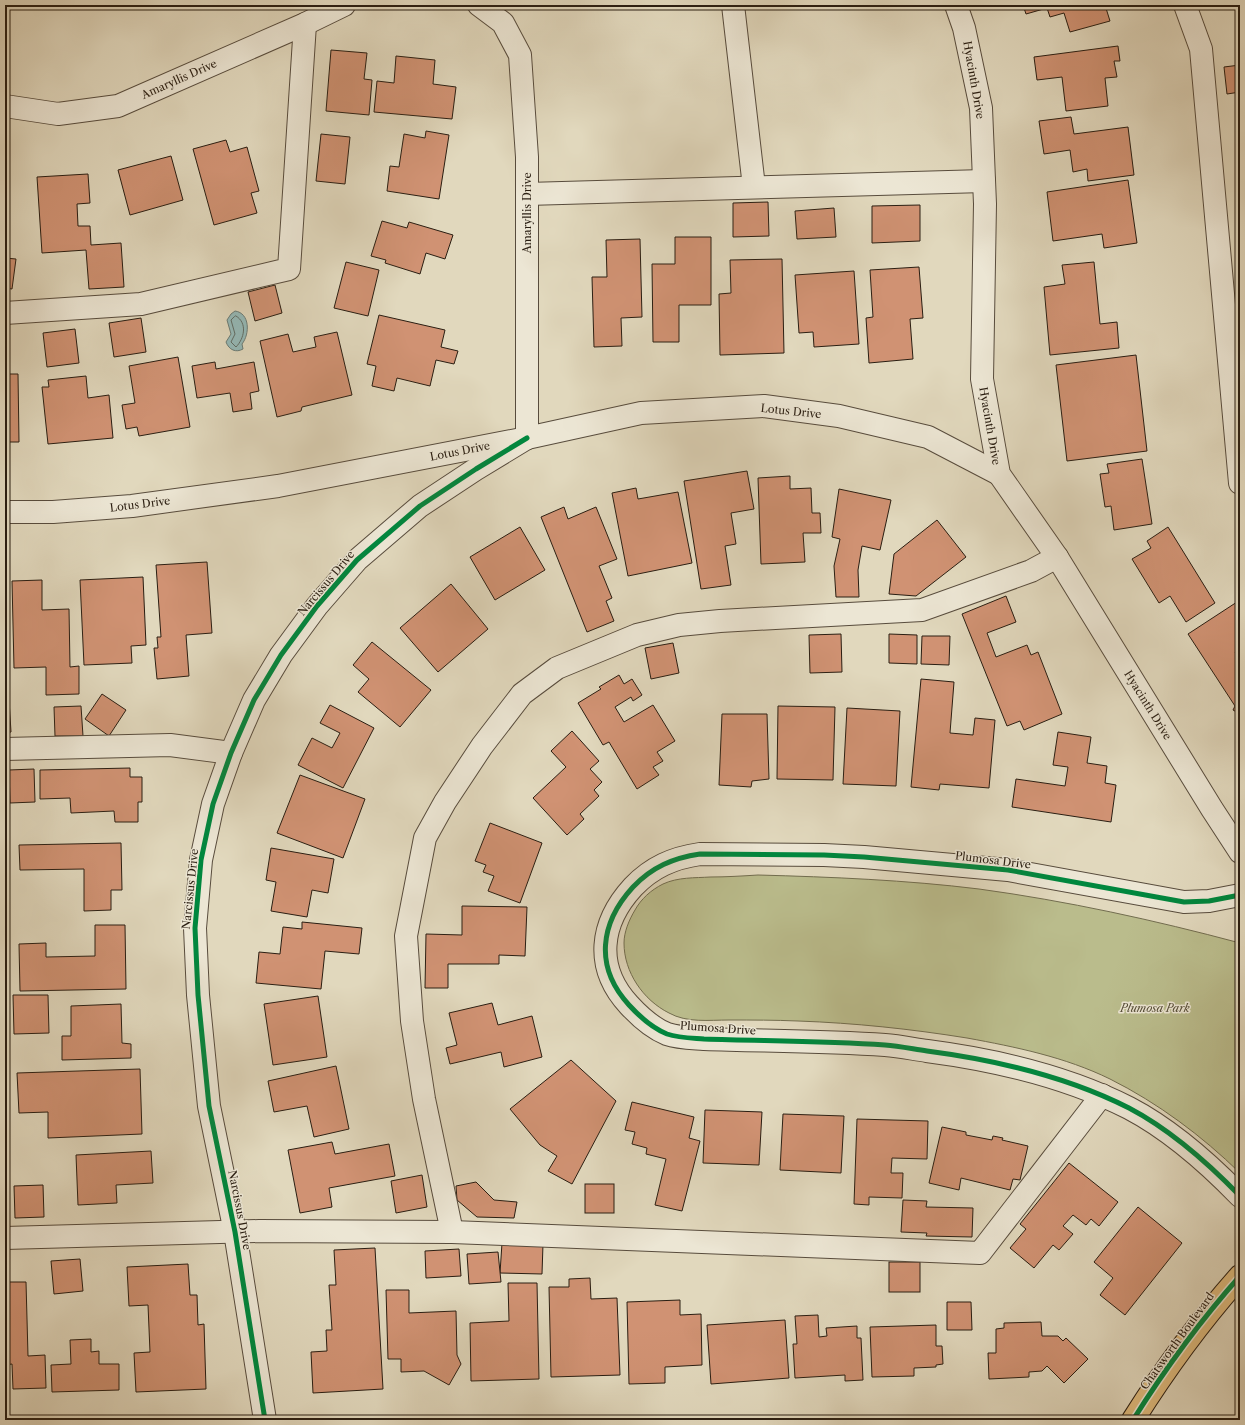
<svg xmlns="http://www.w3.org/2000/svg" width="1245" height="1425" viewBox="0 0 1245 1425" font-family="'Libre Caslon Text',serif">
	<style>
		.green { fill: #babc8c; stroke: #726d4f }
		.water { fill: #95b9b7; stroke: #6a7b75 }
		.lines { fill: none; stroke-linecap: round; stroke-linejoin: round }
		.shore { stroke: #606c64; stroke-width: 1 }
		.building { fill: #d09273; stroke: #2a1e12 }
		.minor-casing { stroke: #584c3d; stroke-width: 24 }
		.major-casing { stroke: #2a1e12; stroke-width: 24 }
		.minor { stroke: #ece6d4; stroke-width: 22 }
		.major { stroke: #e0bc7e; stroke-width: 22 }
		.cycleway-casing { stroke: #ece6d4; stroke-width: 8 }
		.cycleway { stroke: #00873e; stroke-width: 5 }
		.labels { text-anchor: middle; stroke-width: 3; stroke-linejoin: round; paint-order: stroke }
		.street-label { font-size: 11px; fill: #2a1e12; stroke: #ece6d4 }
		.park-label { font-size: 11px; font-style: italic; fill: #554d37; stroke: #ece6d4 }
	</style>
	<rect width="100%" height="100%" fill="#e1d8bd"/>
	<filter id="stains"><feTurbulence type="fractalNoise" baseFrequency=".005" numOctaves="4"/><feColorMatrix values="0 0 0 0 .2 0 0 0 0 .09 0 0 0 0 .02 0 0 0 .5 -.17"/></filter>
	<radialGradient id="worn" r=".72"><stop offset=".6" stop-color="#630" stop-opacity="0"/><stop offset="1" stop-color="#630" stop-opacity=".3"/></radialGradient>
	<!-- green -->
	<path class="green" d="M758 875C832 877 906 880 979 889 1067 901 1154 920 1240 943V1173C1202 1136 1158 1103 1110 1079 1065 1057 1016 1047 967 1038 911 1029 855 1023 798 1021 775 1020 752 1020 729 1020 709 1020 687 1023 669 1013 643 1000 624 972 624 943 624 932 629 920 635 910 641 899 651 890 663 884 678 877 695 878 710 877 726 877 742 876 758 875Z"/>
	<!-- water -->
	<path class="water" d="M235 311C250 313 250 334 242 344L243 349C236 353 229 350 226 342L231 334 227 320 231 314Z"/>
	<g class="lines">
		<!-- shore -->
		<path class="shore" d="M236 316C248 323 244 339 236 347L231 342 235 334 231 320 234 317Z"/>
	</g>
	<!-- building -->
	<g class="building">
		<path d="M1023 5H1105L1110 21 1070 32 1064 13 1050 17 1047 8 1026 14Z"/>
		<path d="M1118 46 1120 61H1114L1117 77 1105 78 1108 106 1066 111 1062 77 1037 80 1034 57Z"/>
		<path d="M331 50 367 53 364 79 372 80 369 115 326 111Z"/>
		<path d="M396 56 435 60 433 84 456 87 452 119 374 112 377 81 394 83Z"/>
		<path d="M1240 65V92L1227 94 1224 67Z"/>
		<path d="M1071 117 1074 134 1128 127 1134 175 1088 181 1087 169 1073 172 1070 150 1044 154 1039 121Z"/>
		<path d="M426 131 449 135 439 199 387 191 390 166 399 167 404 134 425 138Z"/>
		<path d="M321 134 350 137 345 184 316 181Z"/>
		<path d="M226 140 230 152 247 147 259 191 251 193 257 213 214 225 193 149Z"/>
		<path d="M171 156 183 200 130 215 118 170Z"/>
		<path d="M88 174 90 203 77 204 78 226H90L91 245 121 243 124 287 89 289 86 250 42 253 37 177Z"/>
		<path d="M1128 180 1137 243 1104 248 1102 234 1053 241 1047 192Z"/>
		<path d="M768 202 769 236 733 237V203Z"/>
		<path d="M920 205V241L872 243V206Z"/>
		<path d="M834 208 836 237 797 239 795 211Z"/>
		<path d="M382 221 407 228 409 222 453 235 445 259 426 253 420 274 385 263 386 260 371 256Z"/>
		<path d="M675 237H711V305H679V342H653L652 264H675Z"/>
		<path d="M640 239 642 317 621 318 622 346 594 347 592 277H607L606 240Z"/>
		<path d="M5 258 16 259 12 289 5 288Z"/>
		<path d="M782 259 784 353 720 355 719 294 731 293 730 260Z"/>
		<path d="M346 262 379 270 368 316 334 308Z"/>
		<path d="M1094 262 1100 324 1117 322 1119 348 1050 355 1044 287 1065 284 1062 265Z"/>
		<path d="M919 267 923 318 910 319 913 359 869 363 866 318 873 317 870 270Z"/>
		<path d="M854 271 859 344 814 347 813 332 799 333 795 275Z"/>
		<path d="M275 285 282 313 255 321 248 292Z"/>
		<path d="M379 315 445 330 441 347 458 351 454 364 436 360 430 386 397 378 394 391 372 386 376 366 367 364Z"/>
		<path d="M141 318 146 352 114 357 109 323Z"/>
		<path d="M75 329 79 363 47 367 43 333Z"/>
		<path d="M337 332 352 395 302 407 301 411 277 417 260 341 288 334 293 352 316 347 314 337Z"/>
		<path d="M1136 355 1147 451 1067 461 1056 365Z"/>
		<path d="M178 357 190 427 139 436 137 427 126 429 122 405 135 403 129 366Z"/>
		<path d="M215 362 216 369 254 362 259 391 250 393 252 409 233 412 230 393 197 398 192 366Z"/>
		<path d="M5 374H18L19 442H5Z"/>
		<path d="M86 376 88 398 109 395 113 438 48 444 42 387H49L48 380Z"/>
		<path d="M1142 459 1152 524 1114 530 1111 506 1105 507 1100 474 1109 473 1107 464Z"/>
		<path d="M747 471 754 509 731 513 736 544 725 546 731 585 701 589 684 481Z"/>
		<path d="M790 476V489L811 488 812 513H820L821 533H803L805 562 761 564 758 478Z"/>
		<path d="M636 488 638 499 678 492 692 563 628 576 612 493Z"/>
		<path d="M839 489 891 500 880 550 862 546 858 570 859 597H836L834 566 840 539 832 537Z"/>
		<path d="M564 507 568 519 596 507 617 559 599 566 612 598 606 601 614 621 587 632 541 517Z"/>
		<path d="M937 520 966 557 916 596 889 594 894 554Z"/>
		<path d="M520 527 545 570 495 600 470 557Z"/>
		<path d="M1168 527 1215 603 1186 622 1170 596 1159 603 1132 559 1151 548 1147 541Z"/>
		<path d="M207 562 212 633 186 635 189 676 157 679 154 648H158L157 637H161L156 565Z"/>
		<path d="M143 577 146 645 131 646 132 663 84 665 80 580Z"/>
		<path d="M42 580V610L69 609 70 667 79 666V694L46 695V667L14 668 12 581Z"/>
		<path d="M451 584 488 629 438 672 400 628Z"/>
		<path d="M1006 596 1016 622 987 633 996 657 1027 645 1031 655 1038 652 1062 714 1024 730 1020 721 1007 726 962 614Z"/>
		<path d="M1237 602 1240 607V648L1235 652 1240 659V714L1233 710 1235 706 1188 634Z"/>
		<path d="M841 634 842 672 810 673 809 635Z"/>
		<path d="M889 634 917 635V664L889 663Z"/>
		<path d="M922 636H950L949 665 921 664Z"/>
		<path d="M372 642 431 690 400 727 358 692 369 679 353 665Z"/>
		<path d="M673 643 679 673 651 679 645 648Z"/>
		<path d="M619 675 624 684 632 679 642 695 633 701 631 697 615 707 624 722 653 705 675 741 657 752 663 761 653 767 659 775 637 789 609 742 603 745 578 703 601 689 599 687Z"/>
		<path d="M921 679 954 682 950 733 973 735 975 718 995 720 989 788 940 784 939 790 911 787Z"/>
		<path d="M102 694 126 710 109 736 85 719Z"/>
		<path d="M5 700H9L11 732 5 733Z"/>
		<path d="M330 705 374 728 343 788 298 765 312 738 332 748 340 733 320 723Z"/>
		<path d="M81 706 83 736H55L54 707Z"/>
		<path d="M778 706 835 707 833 780 777 779Z"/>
		<path d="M847 708 900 711 896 786 843 784Z"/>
		<path d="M722 714H767L769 779 752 781 751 787 719 785Z"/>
		<path d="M572 731 599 761 590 769 602 782 594 790 599 796 580 814 584 819 567 835 533 798 566 767 551 751Z"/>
		<path d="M1058 732 1091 737 1087 763 1107 766 1105 783 1116 785 1111 822 1012 807 1016 779 1065 786 1068 767 1053 765Z"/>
		<path d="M130 768V777H142V802H138V822H115L114 811 71 813 70 798 40 799V770Z"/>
		<path d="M34 769 35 802 10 803 9 770Z"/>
		<path d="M300 775 365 799 343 858 277 833Z"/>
		<path d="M490 823 542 843 520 903 488 891 494 876 483 872 486 865 475 861Z"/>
		<path d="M121 843 122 890H111V910L84 911V869L20 870 19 845Z"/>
		<path d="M271 848 334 859 328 893 312 890 307 917 271 911 276 882 266 880Z"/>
		<path d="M462 906 527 907 525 956 499 955V964H448V988H425L426 934 462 935Z"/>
		<path d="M302 922 362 928 359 954 325 951 321 989 256 983 259 952 280 954 283 927 302 929Z"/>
		<path d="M95 925H125L126 989 20 991 19 944 46 943V957L95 956Z"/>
		<path d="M13 995H48L49 1033 14 1034Z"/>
		<path d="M318 996 327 1057 273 1065 264 1004Z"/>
		<path d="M492 1003 498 1025 532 1016 542 1057 504 1067 501 1052 450 1064 446 1048 457 1045 449 1013Z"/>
		<path d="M121 1004 122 1043 131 1044V1058L62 1060V1036H71V1006Z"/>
		<path d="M571 1060 616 1101 572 1184 548 1171 557 1156 540 1145 510 1109Z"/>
		<path d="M336 1066 349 1129 314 1137 307 1106 274 1112 268 1081Z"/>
		<path d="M140 1069 142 1134 48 1138V1112L19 1113 17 1073Z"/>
		<path d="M632 1102 694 1117 689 1138 700 1141 682 1211 655 1205 666 1159 646 1154 647 1148 632 1144 635 1132 625 1130Z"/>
		<path d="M705 1110 762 1112 759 1165 703 1163Z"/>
		<path d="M783 1114 844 1116 841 1173 780 1170Z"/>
		<path d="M857 1119 928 1121 927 1159 892 1158 891 1173H903L902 1198 869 1197V1205L854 1204Z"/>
		<path d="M942 1127 966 1132V1135L992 1140 993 1136 1003 1138 1002 1140 1028 1146 1020 1180 1013 1179 1010 1190 961 1178 959 1190 929 1183Z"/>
		<path d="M332 1142 335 1154 389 1144 395 1176 329 1188 332 1207 300 1213 288 1150Z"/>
		<path d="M151 1151 153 1183 116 1185 117 1203 78 1205 76 1155Z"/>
		<path d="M1069 1163 1118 1202 1099 1226 1091 1219 1086 1225 1073 1215 1063 1226 1073 1234 1059 1250 1053 1245 1034 1268 1010 1248 1026 1229 1020 1224Z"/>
		<path d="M422 1175 427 1207 396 1213 391 1181Z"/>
		<path d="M476 1182 494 1200 517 1202 514 1218 477 1217 457 1200 456 1186Z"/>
		<rect x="585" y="1184" width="29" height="29"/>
		<path d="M43 1185 44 1217 15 1218 14 1186Z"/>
		<path d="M903 1200 927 1201 926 1207 973 1208 972 1237 926 1236 927 1233 901 1232Z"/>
		<path d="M1138 1207 1182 1243 1125 1315 1100 1295 1113 1278 1094 1262Z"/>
		<path d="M502 1243 543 1244 542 1274 500 1273Z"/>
		<path d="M375 1248 383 1389 313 1393 311 1352 327 1351 326 1330H332L329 1285H336L334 1250Z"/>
		<path d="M459 1249 461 1276 426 1278 425 1251Z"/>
		<path d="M498 1252 501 1282 469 1284 467 1254Z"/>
		<path d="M80 1259 83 1291 54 1294 51 1261Z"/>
		<rect x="889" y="1262" width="31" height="30"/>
		<path d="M188 1264 190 1295H197L198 1325 204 1324 206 1389 136 1392 134 1353 150 1352 148 1305 129 1306 127 1267Z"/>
		<path d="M590 1278 591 1299 617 1298 620 1375 551 1377 549 1287H569V1279Z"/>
		<path d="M5 1282H26L28 1356 45 1355 46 1388 13 1389 12 1364 5 1365Z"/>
		<path d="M508 1283H537L539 1379 471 1381 470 1323 509 1321Z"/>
		<path d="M386 1290H409V1313L456 1311 457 1355 461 1364 449 1385 424 1371 401 1372V1359H388Z"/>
		<path d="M680 1300V1315L701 1314 702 1365 665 1367V1383L629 1384 627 1302Z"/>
		<path d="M947 1302H971L972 1330H947Z"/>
		<path d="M818 1315 819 1337 827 1336 826 1328 857 1326V1338H861L863 1380 845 1381V1375L795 1378 793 1344H797L795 1316Z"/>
		<path d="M785 1320 789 1378 711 1384 707 1325Z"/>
		<path d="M1041 1322 1042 1336H1058L1063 1341 1066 1338 1088 1359 1064 1383 1047 1366 1042 1371 1029 1372V1377L989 1379 988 1353H996V1329L1004 1328V1323Z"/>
		<path d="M936 1325V1346H942L943 1364 936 1365V1367L914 1368V1376L872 1377 870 1327Z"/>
		<path d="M91 1339V1352L99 1351V1364H119V1390L52 1392 51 1365 71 1364 70 1340Z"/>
	</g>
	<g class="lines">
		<defs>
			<g id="minor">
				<path d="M479 5 503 23 520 55 527 157V438"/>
				<path d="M733 5 754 187"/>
				<path d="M956 5 964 28 981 108 985 204 982 379 999 474 1057 557 1212 809 1240 852"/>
				<path d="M1185 5 1201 49 1240 483"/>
				<path d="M5 106 58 114 118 106 305 24 344 5"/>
				<path d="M527 194 984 181"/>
				<path d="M5 313 141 304 289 269 305 24"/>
				<path d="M5 512H53L132 506 278 486 527 438 641 413 764 406 839 416 928 437 999 474"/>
				<path d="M5 749 170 745 231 753"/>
				<path d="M1240 895 1209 901 1184 902 1008 870 864 857 824 855 700 854C673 858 652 867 633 887 600 923 594 967 629 1005 640 1017 652 1028 667 1034 679 1038 691 1038 704 1039 764 1041 825 1041 885 1045 899 1046 913 1049 927 1051 996 1060 1066 1076 1129 1108 1171 1130 1207 1162 1240 1196"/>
				<path d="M452 1232 424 1099 412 1021 406 936 425 838 445 802 482 746 522 694 557 668 637 635 679 625 720 621 922 610 1031 571 1057 557"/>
				<path d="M5 1238 259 1231 452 1232 980 1253 1102 1095"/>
				<path d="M265 1420 235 1232 209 1106 198 995 195 928 201 860 213 804 231 753 254 700 281 655 317 606 357 560 420 506 476 469 527 438"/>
			</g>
			<path id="major" d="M1133 1420C1165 1369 1200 1321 1240 1276"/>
		</defs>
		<!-- minor casing -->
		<use href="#minor" class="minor-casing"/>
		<!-- major casing -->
		<use href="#major" class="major-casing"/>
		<!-- minor -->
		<use href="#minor" class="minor"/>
		<!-- major -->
		<use href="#major" class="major"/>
		<defs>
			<g id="cycleway">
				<path d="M1240 895 1209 901 1184 902 1008 870 864 857 824 855 700 854C673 858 652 867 633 887 600 923 594 967 629 1005 640 1017 652 1028 667 1034 679 1038 691 1038 704 1039 764 1041 825 1041 885 1045 899 1046 913 1049 927 1051 996 1060 1066 1076 1129 1108 1171 1130 1207 1162 1240 1196"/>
				<path d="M265 1420 235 1232 209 1106 198 995 195 928 201 860 213 804 231 753 254 700 281 655 317 606 357 560 420 506 476 469 527 438"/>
				<path d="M1133 1420C1165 1369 1200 1321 1240 1276"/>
			</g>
		</defs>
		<!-- cycleway casing -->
		<use href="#cycleway" class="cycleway-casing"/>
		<!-- cycleway -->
		<use href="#cycleway" class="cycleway"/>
	</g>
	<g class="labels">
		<!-- street labels -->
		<g class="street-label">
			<text transform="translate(179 79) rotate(-24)" y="4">Amaryllis Drive</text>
			<text transform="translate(974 80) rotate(80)" y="4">Hyacinth Drive</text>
			<text transform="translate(527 213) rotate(-90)" y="4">Amaryllis Drive</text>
			<text transform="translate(791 411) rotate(6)" y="4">Lotus Drive</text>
			<text transform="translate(990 426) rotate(80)" y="4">Hyacinth Drive</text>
			<text transform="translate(460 451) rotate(-11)" y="4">Lotus Drive</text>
			<text transform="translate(140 504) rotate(-7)" y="4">Lotus Drive</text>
			<text transform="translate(326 583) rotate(-50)" y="4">Narcissus Drive</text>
			<text transform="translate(1148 705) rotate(58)" y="4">Hyacinth Drive</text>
			<text transform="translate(993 860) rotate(7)" y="4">Plumosa Drive</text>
			<text transform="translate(190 889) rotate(-84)" y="4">Narcissus Drive</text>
			<text transform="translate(718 1028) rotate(4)" y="4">Plumosa Drive</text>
			<text transform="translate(240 1210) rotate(79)" y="4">Narcissus Drive</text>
			<text transform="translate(1177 1341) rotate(-54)" y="4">Chatsworth Boulevard</text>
		</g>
		<!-- park labels -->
		<g class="park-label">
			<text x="1155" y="1012">Plumosa Park</text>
		</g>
	</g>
	<!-- margin -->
	<rect width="1245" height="1425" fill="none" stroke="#e1d8bd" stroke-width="20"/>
	<rect x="6" y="6" width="1233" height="1413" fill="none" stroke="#2a1e12" stroke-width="2"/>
	<rect x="10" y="10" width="1225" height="1405" fill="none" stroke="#2a1e12"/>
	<rect width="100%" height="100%" filter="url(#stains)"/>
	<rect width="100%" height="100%" fill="url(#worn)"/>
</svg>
